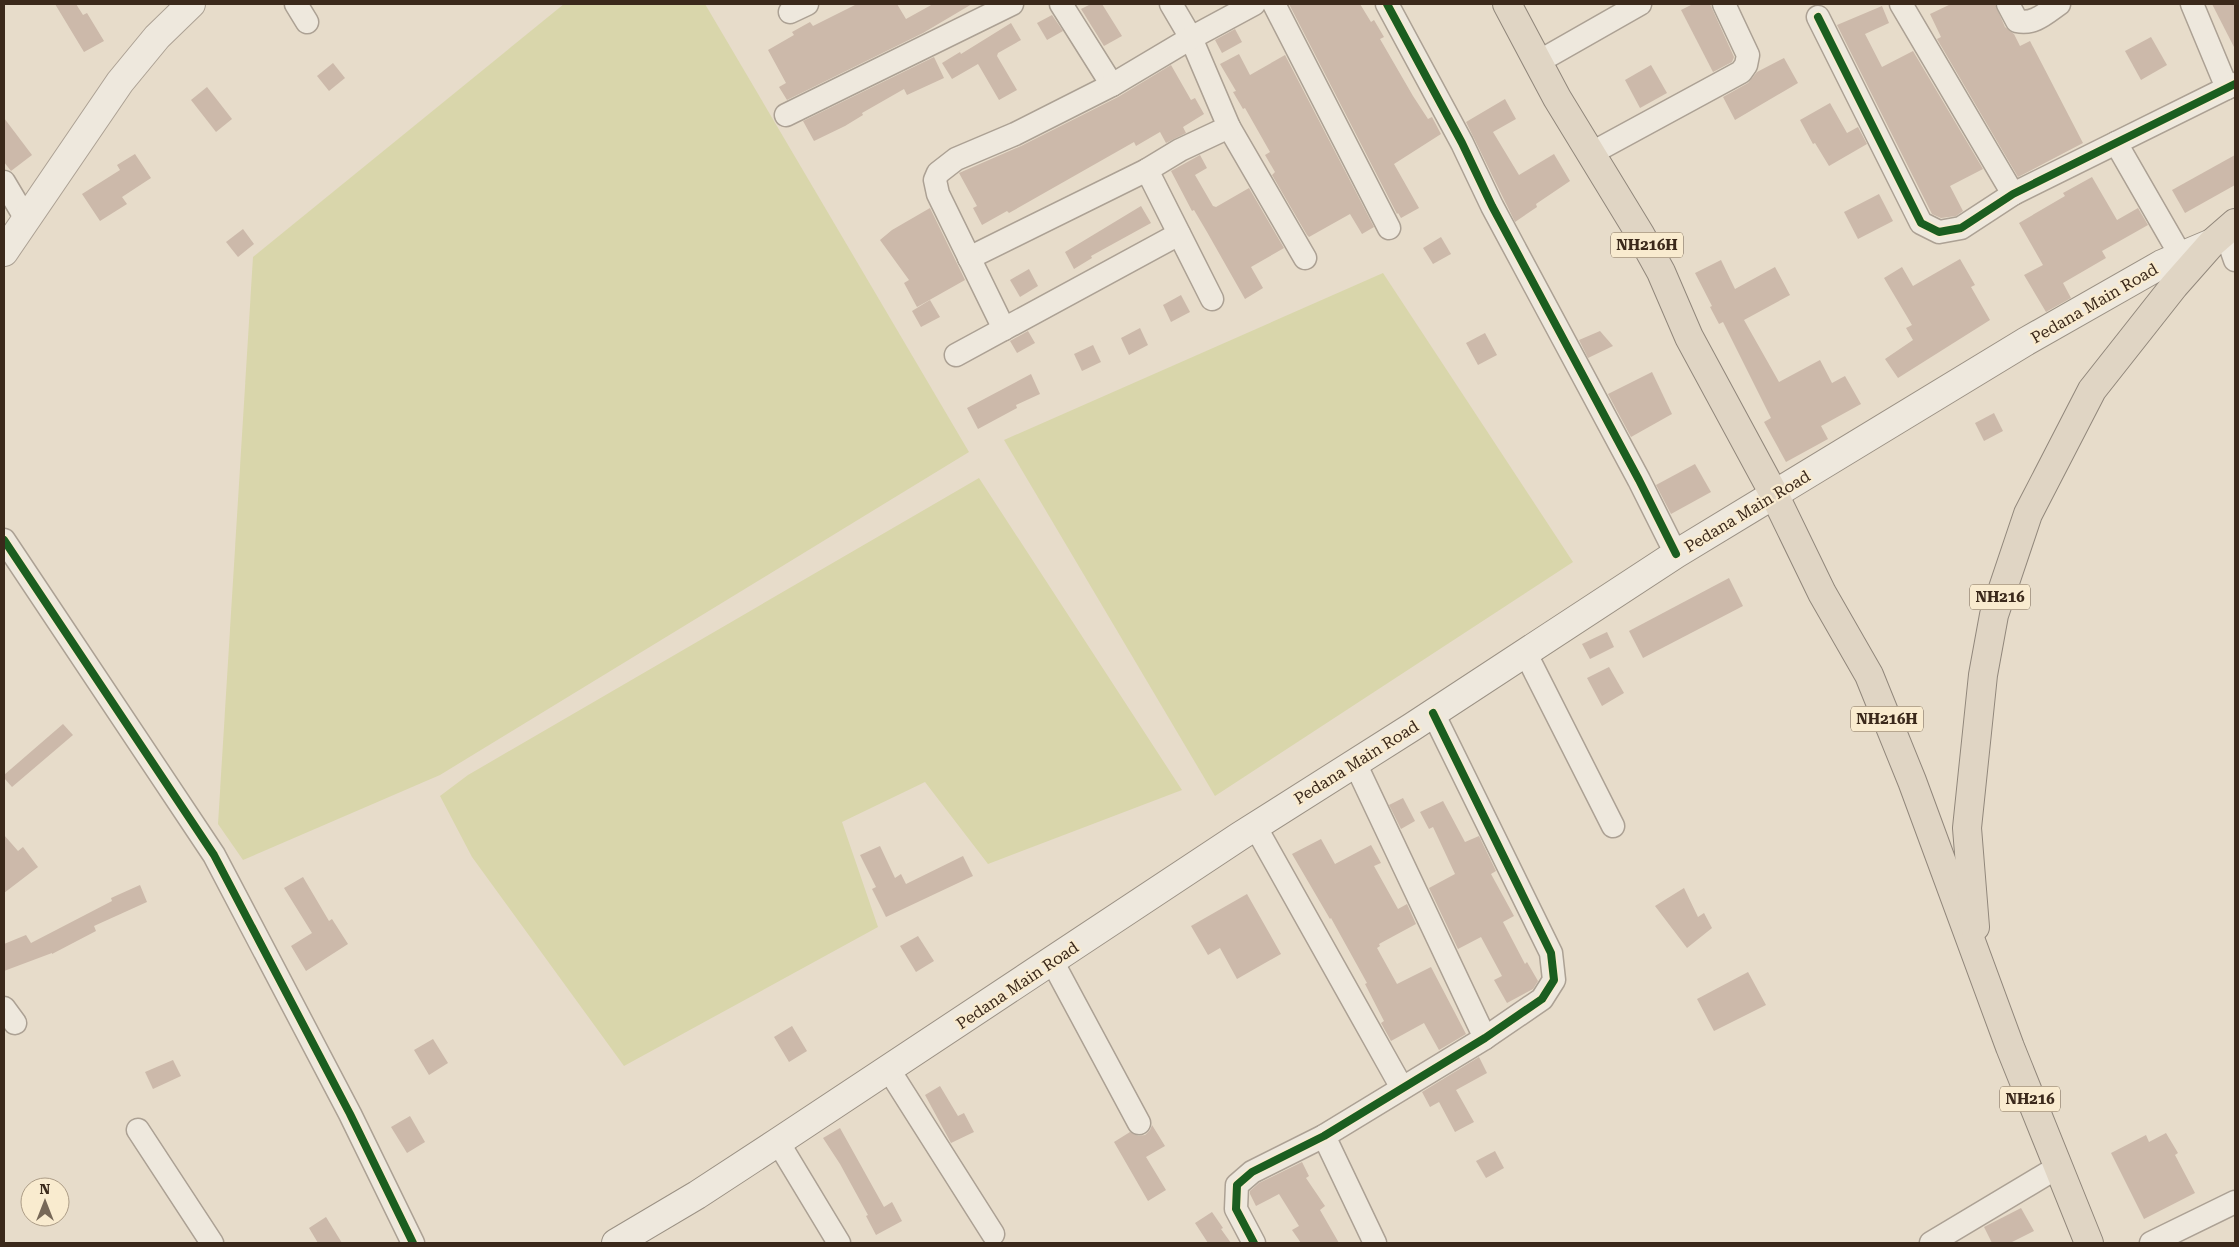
<svg xmlns="http://www.w3.org/2000/svg" width="2239" height="1247" viewBox="0 0 2239 1247" font-family="'Roboto Serif',serif">
	<style>
		.green { fill: #d9d6ab }
		.building { fill: #ccb9aa }
		.lines { fill: none; stroke-linecap: round; stroke-linejoin: round }
		.minor-casing { stroke: #aca194; stroke-width: 25 }
		.tertiary-casing { stroke: #aca194; stroke-width: 30 }
		.secondary-casing { stroke: #9b9184; stroke-width: 30 }
		.trunk-casing { stroke: #91877b; stroke-width: 30 }
		.minor { stroke: #eee8dd; stroke-width: 22 }
		.tertiary { stroke: #eee8dd; stroke-width: 28 }
		.secondary { stroke: #eee8dd; stroke-width: 28 }
		.trunk { stroke: #e0d5c4; stroke-width: 28 }
		.cycleway-casing { stroke: #f9ebcf; stroke-width: 11 }
		.cycleway { stroke: #1b5e20; stroke-width: 8 }
		.labels { text-anchor: middle; stroke-width: 4.5; stroke-linejoin: round; paint-order: stroke }
		.shield { fill: #f9ebcf; stroke: #746351; stroke-width: 1 }
		.shield-label { font-size: 15px; font-weight: bold; fill: #3b291b }
		.street-label { font-size: 16px; fill: #3b291b; stroke: #f9ebcf }
	</style>
	<rect width="100%" height="100%" fill="#e7dcca"/>
	<!-- green -->
	<g class="green">
		<path d="M564 4H705L969 452 440 775 243 860 218 824 253 257Z"/>
		<path d="M1383 273 1573 562 1215 796 1004 440Z"/>
		<path d="M979 478 1182 790 988 864 925 782 842 822 878 927 624 1066 472 857 440 796 468 775Z"/>
	</g>
	<!-- building -->
	<g class="building">
		<path d="M55 4H76L83 15 87 13 104 41 84 52Z"/>
		<path d="M857 4H897L906 19 933 4H972L923 33 787 100 779 87 786 83 768 50 794 35 792 32 810 22 813 26Z"/>
		<path d="M1091 4H1102L1122 36 1104 46 1081 9Z"/>
		<path d="M1289 4H1360L1371 22 1374 20 1384 37 1380 39 1413 96 1428 119 1432 117 1441 134 1394 164 1419 208 1401 218 1398 213 1397 214Z"/>
		<path d="M1693 4H1710L1734 57 1732 62 1713 72 1681 10Z"/>
		<path d="M1951 4H1995L2005 27 2014 34 2020 46 2030 41 2083 143 2018 177 1937 39 1941 37 1930 14Z"/>
		<path d="M2212 4H2235V49Z"/>
		<path d="M1882 6 1889 23 1865 34 1882 67 1913 51 1983 169 1950 186 1963 211 1956 216 1941 218 1932 214 1837 25Z"/>
		<path d="M1052 15 1063 31 1047 40 1037 23Z"/>
		<path d="M1011 23 1021 40 998 53 997 56 1017 90 999 100 978 64 952 79 942 63 960 52 961 54Z"/>
		<path d="M1235 29 1242 42 1222 53 1215 40Z"/>
		<path d="M2151 37 2167 65 2141 80 2125 51Z"/>
		<path d="M1239 54 1250 75 1285 55 1374 227 1362 234 1350 214 1309 237 1307 235 1272 175 1275 172 1265 155 1270 152 1245 108 1243 109 1233 92 1236 91 1220 64Z"/>
		<path d="M934 57 944 78 907 95 904 89 862 113 863 115 845 126 814 141 803 121Z"/>
		<path d="M1784 58 1798 83 1735 120 1723 97 1748 83 1757 72Z"/>
		<path d="M333 63 345 78 329 91 317 76Z"/>
		<path d="M1171 65 1191 100 1195 98 1204 114 1183 127 1186 133 1166 143 1160 132 1136 146 1134 142 1009 213 1007 211 982 225 973 208 977 206 959 173 1021 146 1118 97Z"/>
		<path d="M1651 65 1667 93 1640 108 1625 80Z"/>
		<path d="M207 87 232 119 216 132 191 100Z"/>
		<path d="M1505 99 1516 119 1493 132 1519 175 1554 154 1570 181 1536 204 1537 207 1515 222 1466 122Z"/>
		<path d="M1830 103 1847 133 1858 127 1867 144 1829 166 1815 143 1813 144 1800 120Z"/>
		<path d="M4 118 32 155 11 171 4 162Z"/>
		<path d="M135 154 151 178 122 197 127 204 100 221 82 194 120 170 117 165Z"/>
		<path d="M1200 155 1207 168 1195 175 1213 206 1216 207 1249 188 1284 248 1251 267 1263 288 1245 299 1207 232 1194 210 1192 211 1171 171Z"/>
		<path d="M2235 155V185L2185 213 2172 190Z"/>
		<path d="M2092 177 2117 220 2138 208 2148 225 2102 251 2106 258 2063 283 2071 298 2046 312 2024 275 2043 265 2019 223 2065 196 2063 193Z"/>
		<path d="M1879 194 1893 221 1858 239 1844 212Z"/>
		<path d="M1141 206 1151 223 1091 256 1092 258 1074 269 1065 252Z"/>
		<path d="M930 208 965 280 917 307 904 283 909 280 880 240 892 230Z"/>
		<path d="M243 229 254 244 238 257 226 242Z"/>
		<path d="M1441 237 1451 254 1433 264 1423 248Z"/>
		<path d="M1960 259 1975 285 1971 287 1990 320 1898 378 1885 359 1913 340 1906 328 1912 325 1884 278 1902 267 1913 286Z"/>
		<path d="M1721 260 1735 289 1775 267 1790 295 1744 320 1779 382 1820 360 1832 383 1845 376 1861 404 1821 426 1828 439 1786 462 1764 422 1771 418 1723 322 1719 324 1710 307 1712 306 1695 273Z"/>
		<path d="M1029 269 1038 286 1020 297 1010 280Z"/>
		<path d="M1181 295 1190 312 1171 322 1163 305Z"/>
		<path d="M930 300 940 317 921 327 912 311Z"/>
		<path d="M1140 328 1148 345 1129 355 1121 338Z"/>
		<path d="M1028 331 1035 343 1017 353 1010 341Z"/>
		<path d="M1600 331 1613 346 1588 358 1579 340Z"/>
		<path d="M1485 333 1497 355 1478 365 1466 343Z"/>
		<path d="M1093 345 1101 362 1082 371 1074 354Z"/>
		<path d="M1652 372 1672 414 1631 437 1608 394Z"/>
		<path d="M1031 374 1040 394 1016 405 1017 408 978 429 967 408Z"/>
		<path d="M1994 413 2003 431 1984 441 1975 423Z"/>
		<path d="M1695 464 1711 492 1671 514 1656 485Z"/>
		<path d="M1729 578 1743 606 1643 658 1629 631Z"/>
		<path d="M1607 632 1614 647 1590 659 1582 644Z"/>
		<path d="M1609 667 1624 693 1602 706 1587 678Z"/>
		<path d="M63 724 73 735 12 787 4 778V775Z"/>
		<path d="M1403 798 1415 821 1401 829 1389 805Z"/>
		<path d="M1443 801 1465 842 1479 836 1496 871 1491 874 1514 916 1503 922 1525 964 1527 962 1538 981 1533 989 1507 1003 1494 980 1502 976 1481 937 1458 949 1429 888 1455 874 1433 827 1429 829 1420 812Z"/>
		<path d="M4 835 18 851 23 847 38 867 4 893Z"/>
		<path d="M1321 839 1335 864 1371 845 1381 863 1374 866 1398 909 1407 904 1416 924 1379 944 1380 946 1377 948 1397 984 1431 967 1466 1034 1439 1050 1424 1023 1391 1041 1381 1023 1384 1021 1365 984 1367 983 1331 918 1330 919 1292 854Z"/>
		<path d="M880 846 895 878 901 874 906 884 963 856 973 876 886 917 872 889 876 887 860 855Z"/>
		<path d="M303 877 329 921 332 919 348 944 306 971 291 946 312 933 284 888Z"/>
		<path d="M140 885 147 902 94 926 96 931 52 954V953L4 971V944L26 935 31 943 112 901 111 898Z"/>
		<path d="M1684 888 1698 917 1704 913 1712 928 1687 948 1655 906Z"/>
		<path d="M1247 894 1281 954 1237 979 1220 948 1208 955 1191 926Z"/>
		<path d="M918 936 934 961 916 972 900 946Z"/>
		<path d="M1748 972 1766 1005 1714 1031 1697 999Z"/>
		<path d="M792 1026 807 1051 789 1062 774 1037Z"/>
		<path d="M433 1039 448 1063 429 1075 414 1050Z"/>
		<path d="M1479 1057 1487 1073 1456 1090 1474 1122 1455 1132 1439 1102 1430 1107 1422 1092Z"/>
		<path d="M173 1060 181 1076 153 1089 145 1072Z"/>
		<path d="M940 1086 958 1116 964 1113 974 1132 951 1143 925 1095Z"/>
		<path d="M410 1116 425 1142 407 1153 391 1127Z"/>
		<path d="M1152 1125 1165 1146 1146 1157 1166 1190 1148 1201 1114 1142 1130 1132 1138 1136 1145 1135 1150 1130Z"/>
		<path d="M840 1128 884 1207 892 1202 902 1221 876 1235 866 1216 868 1215 840 1164 823 1138Z"/>
		<path d="M2166 1133 2178 1153 2175 1155 2195 1193 2144 1219 2111 1153 2146 1135 2149 1142Z"/>
		<path d="M1495 1151 1504 1168 1486 1178 1476 1161Z"/>
		<path d="M1302 1162 1309 1176 1306 1178 1325 1206 1320 1210 1339 1243H1301L1292 1230 1299 1226 1279 1194 1256 1206 1250 1194V1191L1259 1183Z"/>
		<path d="M2021 1208 2034 1231 2010 1243H1992L1984 1227Z"/>
		<path d="M1212 1212 1223 1228 1221 1229 1231 1243H1208L1195 1223Z"/>
		<path d="M326 1217 342 1243H318L309 1228Z"/>
	</g>
	<g class="lines">
		<defs>
			<g id="minor">
				<path d="M296 4 307 22"/>
				<path d="M1061 4 1112 85"/>
				<path d="M1171 4 1191 38 1229 127 1305 258"/>
				<path d="M1274 4 1389 228"/>
				<path d="M1387 4 1462 143 1492 206 1639 480 1676 554"/>
				<path d="M1901 4 2013 194"/>
				<path d="M2008 4 2017 21C2034 25 2046 13 2059 4"/>
				<path d="M2192 4 2227 88"/>
				<path d="M790 12 807 4"/>
				<path d="M1818 17 1921 223 1939 232 1961 228 2013 194 2235 84"/>
				<path d="M1538 62 1640 4"/>
				<path d="M786 115 1012 4"/>
				<path d="M2116 143 2181 256"/>
				<path d="M1590 154 1741 72 1746 65 1748 55 1724 4"/>
				<path d="M4 182 26 219"/>
				<path d="M2225 231 2235 260"/>
				<path d="M969 258 1147 170"/>
				<path d="M1212 299 1147 170 1180 150 1229 127"/>
				<path d="M1004 329 938 194 935 180 938 173 956 159 1015 134 1112 85 1191 38 1254 4"/>
				<path d="M956 355 1179 234"/>
				<path d="M4 540 214 855 350 1114 413 1243"/>
				<path d="M1525 652 1613 826"/>
				<path d="M1355 763 1485 1038"/>
				<path d="M1255 826 1402 1088"/>
				<path d="M1052 961 1139 1123"/>
				<path d="M4 1008 15 1023"/>
				<path d="M889 1070 993 1234"/>
				<path d="M138 1130 212 1243"/>
				<path d="M1324 1136 1375 1243"/>
				<path d="M778 1142 839 1243"/>
				<path d="M1254 1243 1236 1209 1237 1185 1252 1172 1324 1136 1485 1038 1542 999 1554 980 1551 953 1433 713"/>
				<path d="M1931 1243 2058 1167"/>
				<path d="M2151 1243 2235 1202"/>
			</g>
			<path id="tertiary" d="M4 252 120 82 157 37 191 4"/>
			<path id="secondary" d="M616 1243 697 1195 778 1142 1240 836 1412 727 1676 554 2025 342 2162 264 2212 243"/>
			<g id="trunk">
				<path d="M1507 4 1557 98 1640 234 1661 272 1689 337 1774 494 1822 593 1869 675 1912 781 2010 1047 2089 1243"/>
				<path d="M1975 927 1967 828 1983 675 1994 615 2028 514 2092 390 2174 286 2212 243 2235 223"/>
			</g>
		</defs>
		<!-- minor casing -->
		<use href="#minor" class="minor-casing"/>
		<!-- tertiary casing -->
		<use href="#tertiary" class="tertiary-casing"/>
		<!-- secondary casing -->
		<use href="#secondary" class="secondary-casing"/>
		<!-- trunk casing -->
		<use href="#trunk" class="trunk-casing"/>
		<!-- minor -->
		<use href="#minor" class="minor"/>
		<!-- tertiary -->
		<use href="#tertiary" class="tertiary"/>
		<!-- secondary -->
		<use href="#secondary" class="secondary"/>
		<!-- trunk -->
		<use href="#trunk" class="trunk"/>
		<defs>
			<g id="cycleway">
				<path d="M1387 4 1462 143 1492 206 1639 480 1676 554"/>
				<path d="M1818 17 1921 223 1939 232 1961 228 2013 194 2235 84"/>
				<path d="M4 540 214 855 350 1114 413 1243"/>
				<path d="M1254 1243 1236 1209 1237 1185 1252 1172 1324 1136 1485 1038 1542 999 1554 980 1551 953 1433 713"/>
			</g>
		</defs>
		<!-- cycleway casing -->
		<use href="#cycleway" class="cycleway-casing"/>
		<!-- cycleway -->
		<use href="#cycleway" class="cycleway"/>
	</g>
	<g class="labels">
		<!-- shield labels -->
		<g class="shield">
			<rect x="1611" y="232.5" width="72" height="25" rx="4"/>
			<rect x="1970" y="584.5" width="60" height="25" rx="4"/>
			<rect x="1851" y="706.5" width="72" height="25" rx="4"/>
			<rect x="2000" y="1086.5" width="60" height="25" rx="4"/>
		</g>
		<g class="shield-label">
			<text x="1647" y="250">NH216H</text>
			<text x="2000" y="602">NH216</text>
			<text x="1887" y="724">NH216H</text>
			<text x="2030" y="1104">NH216</text>
		</g>
		<!-- street labels -->
		<g class="street-label">
			<text transform="translate(2094 303) rotate(-30)" y="6">Pedana Main Road</text>
			<text transform="translate(1747 511) rotate(-31)" y="6">Pedana Main Road</text>
			<text transform="translate(1356 762) rotate(-32)" y="6">Pedana Main Road</text>
			<text transform="translate(1017 985) rotate(-34)" y="6">Pedana Main Road</text>
		</g>
	</g>
	<!-- border -->
	<rect width="2239" height="1247" fill="none" stroke="#3b291b" stroke-width="10"/>
	<!-- north arrow -->
	<g transform="translate(45 1202)"><circle r="24" fill="#f9ebcf" stroke="#ad9d87"/>
	<path d="M0-4L9 19L0 12L-9 19Z" fill="#776858"/>
	<text y="-8" font-size="14" font-weight="bold" text-anchor="middle" fill="#3b291b">N</text>
	</g>
</svg>
